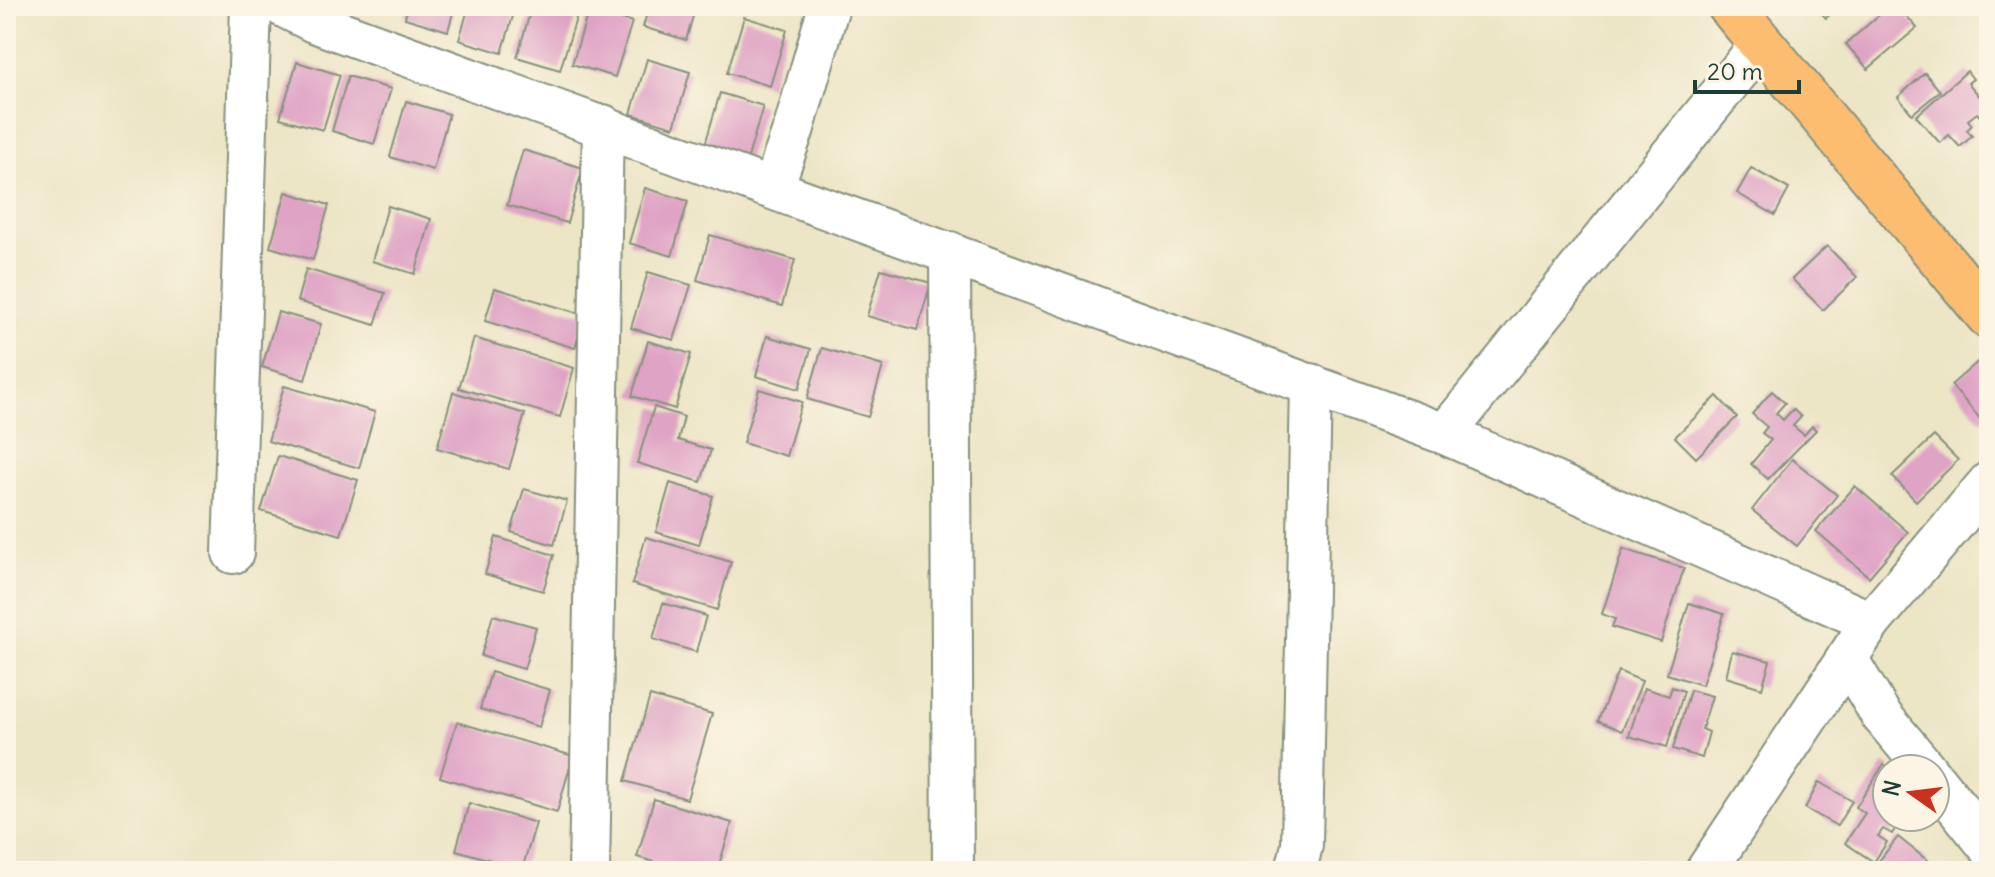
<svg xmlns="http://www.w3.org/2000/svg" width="1995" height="877" viewBox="0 0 1995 877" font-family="Delius,sans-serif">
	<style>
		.building { fill: #dfa3c5 }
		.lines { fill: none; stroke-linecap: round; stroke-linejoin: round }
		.minor-casing { stroke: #86917d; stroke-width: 44 }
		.major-casing { stroke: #86917d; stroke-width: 48 }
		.minor { stroke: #fff; stroke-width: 40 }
		.major { stroke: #fcbd6f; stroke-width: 44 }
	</style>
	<rect width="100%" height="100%" fill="#fcf5e5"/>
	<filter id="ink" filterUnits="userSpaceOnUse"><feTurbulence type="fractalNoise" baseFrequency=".0125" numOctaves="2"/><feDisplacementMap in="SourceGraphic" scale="16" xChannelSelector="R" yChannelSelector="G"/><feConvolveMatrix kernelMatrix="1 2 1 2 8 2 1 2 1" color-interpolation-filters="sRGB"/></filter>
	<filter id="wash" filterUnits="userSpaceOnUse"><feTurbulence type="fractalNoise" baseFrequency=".006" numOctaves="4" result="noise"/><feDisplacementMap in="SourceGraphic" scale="32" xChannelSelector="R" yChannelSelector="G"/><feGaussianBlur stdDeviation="1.8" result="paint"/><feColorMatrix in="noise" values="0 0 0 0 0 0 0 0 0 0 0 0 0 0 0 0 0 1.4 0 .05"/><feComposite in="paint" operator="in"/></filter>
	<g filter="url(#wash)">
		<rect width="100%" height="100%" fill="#ece5c6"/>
		<g id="blocks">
			<!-- building -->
			<g class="building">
				<path d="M408 6H455L448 31 405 18Z"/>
				<path d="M469 6H516L502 53 459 40Z"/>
				<path d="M532 6H546L577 15 560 70 517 57Z"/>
				<path d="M649 6H696L686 40 643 27Z"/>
				<path d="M1815 6H1840L1826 18Z"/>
				<path d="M1889 6H1898L1917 28 1868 69 1846 44Z"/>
				<path d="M589 9 632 22 615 77 572 64Z"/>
				<path d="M744 17 787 30 770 86 727 73Z"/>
				<path d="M647 59 690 72 674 127 631 114Z"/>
				<path d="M297 62 340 75 323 130 280 118Z"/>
				<path d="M1967 71 1973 79 1968 83 1982 99 1987 94 1989 97V122L1987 124 1977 113 1968 120 1972 125 1967 130 1972 136 1960 147 1949 135 1940 143 1916 116Z"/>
				<path d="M1925 73 1940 91 1912 114 1898 97Z"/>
				<path d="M348 76 391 89 374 144 332 131Z"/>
				<path d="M720 93 763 106 747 161 704 148Z"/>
				<path d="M406 101 449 114 433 170 390 157Z"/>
				<path d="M523 150 583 168 567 223 507 205Z"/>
				<path d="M1751 168 1789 189 1775 215 1737 193Z"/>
				<path d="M645 188 688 201 672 256 629 243Z"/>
				<path d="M286 192 329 205 313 260 270 247Z"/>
				<path d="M388 206 431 219 415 274 372 261Z"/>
				<path d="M710 235 795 260 782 306 697 280Z"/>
				<path d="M1827 246 1857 277 1823 310 1792 279Z"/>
				<path d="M306 269 385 293 375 325 297 301Z"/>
				<path d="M881 269 931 283 917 330 867 316Z"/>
				<path d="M648 272 691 285 674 340 631 328Z"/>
				<path d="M495 288 584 315 575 348 485 321Z"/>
				<path d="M278 312 321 324 305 380 262 367Z"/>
				<path d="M767 336 811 349 799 389 756 376Z"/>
				<path d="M474 338 574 368 560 417 459 388Z"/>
				<path d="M648 341 691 354 675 409 632 396Z"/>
				<path d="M822 348 883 366 868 417 807 399Z"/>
				<path d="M1981 359 1989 368V415L1982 421 1951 385Z"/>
				<path d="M284 386 375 412 359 468 268 441Z"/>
				<path d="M759 389 802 402 786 456 743 443Z"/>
				<path d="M1772 391 1785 403 1776 413 1783 420 1793 409 1801 417 1793 426 1804 435 1812 426 1816 430 1768 479 1751 464 1771 440 1762 433 1767 427 1752 414Z"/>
				<path d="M453 392 525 414 509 469 437 448Z"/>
				<path d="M1717 396 1737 417 1696 458 1675 437Z"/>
				<path d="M654 407 684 417 678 440 711 450 701 482 637 463Z"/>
				<path d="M1934 436 1958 460 1916 501 1892 476Z"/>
				<path d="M278 456 358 480 341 535 261 511Z"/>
				<path d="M1792 459 1837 495 1797 546 1752 510Z"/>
				<path d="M670 483 713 496 699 545 656 532Z"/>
				<path d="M1855 486 1908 532 1869 577 1816 531Z"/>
				<path d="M524 489 567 501 554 545 511 532Z"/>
				<path d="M496 537 554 555 543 591 485 574Z"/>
				<path d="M646 537 731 562 717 610 632 584Z"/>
				<path d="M1623 549 1684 568 1661 642 1612 627 1615 619 1602 614Z"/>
				<path d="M663 603 706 616 696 652 653 639Z"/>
				<path d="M1689 603 1724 614 1702 685 1667 674Z"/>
				<path d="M493 615 536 627 524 669 481 656Z"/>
				<path d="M1732 651 1770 661 1762 688 1726 677Z"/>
				<path d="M1618 671 1642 681 1622 731 1598 721Z"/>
				<path d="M491 672 550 690 539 727 480 709Z"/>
				<path d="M1672 687 1684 691 1667 747 1629 736 1644 688 1669 696Z"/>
				<path d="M1690 690 1712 696 1702 729 1709 732 1702 758 1673 749Z"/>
				<path d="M650 696 712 714 687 799 625 781Z"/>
				<path d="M457 722 573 756 557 812 440 777Z"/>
				<path d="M1884 764 1891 769H1887V817L1901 819 1892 834 1883 829 1878 836 1887 842 1874 862 1845 843 1865 813 1856 807Z"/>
				<path d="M1819 782 1852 801 1837 826 1805 808Z"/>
				<path d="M654 799 732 823 717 871H686L637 857Z"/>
				<path d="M469 803 536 823 522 869 456 850Z"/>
				<path d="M1898 837 1928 861 1920 871H1871Z"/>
			</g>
		</g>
	</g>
	<g filter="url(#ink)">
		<use href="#blocks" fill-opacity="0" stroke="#86917d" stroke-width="2"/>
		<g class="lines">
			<defs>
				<g id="minor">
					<path d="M282 6 314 22 1445 434 1871 622"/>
					<path d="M773 187 794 128 829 6"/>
					<path d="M950 252 953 871"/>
					<path d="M1445 434 1760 45"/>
					<path d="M233 553 251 6"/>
					<path d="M1847 658 1881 715 1926 769"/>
					<path d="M1935 780 1989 847"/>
					<path d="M589 871 603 125"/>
					<path d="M1296 871 1302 845 1311 384"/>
					<path d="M1706 871 1871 622 1989 482"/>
				</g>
				<path id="major" d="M1730 6 1989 316"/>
			</defs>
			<!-- minor casing -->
			<use href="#minor" class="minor-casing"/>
			<!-- major casing -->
			<use href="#major" class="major-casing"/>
			<!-- minor -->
			<use href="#minor" class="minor"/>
			<!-- major -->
			<use href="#major" class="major"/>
		</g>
	</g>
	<!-- margin -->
	<rect width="1995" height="877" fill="none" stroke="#fcf5e5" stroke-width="32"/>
	<!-- north arrow -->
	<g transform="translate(1911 793) rotate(284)"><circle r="38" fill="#fcf5e5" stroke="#a4ab9e" stroke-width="2"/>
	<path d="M0-6L14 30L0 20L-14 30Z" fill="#c8321e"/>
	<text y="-12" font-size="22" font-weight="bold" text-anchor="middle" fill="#1f3d34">N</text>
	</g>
	<!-- scale -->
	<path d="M1695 80v12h104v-12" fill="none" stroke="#1f3d34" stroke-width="4"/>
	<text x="1707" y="80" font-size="24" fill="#1f3d34" stroke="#fcf5e5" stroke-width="6" paint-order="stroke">20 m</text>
</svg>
